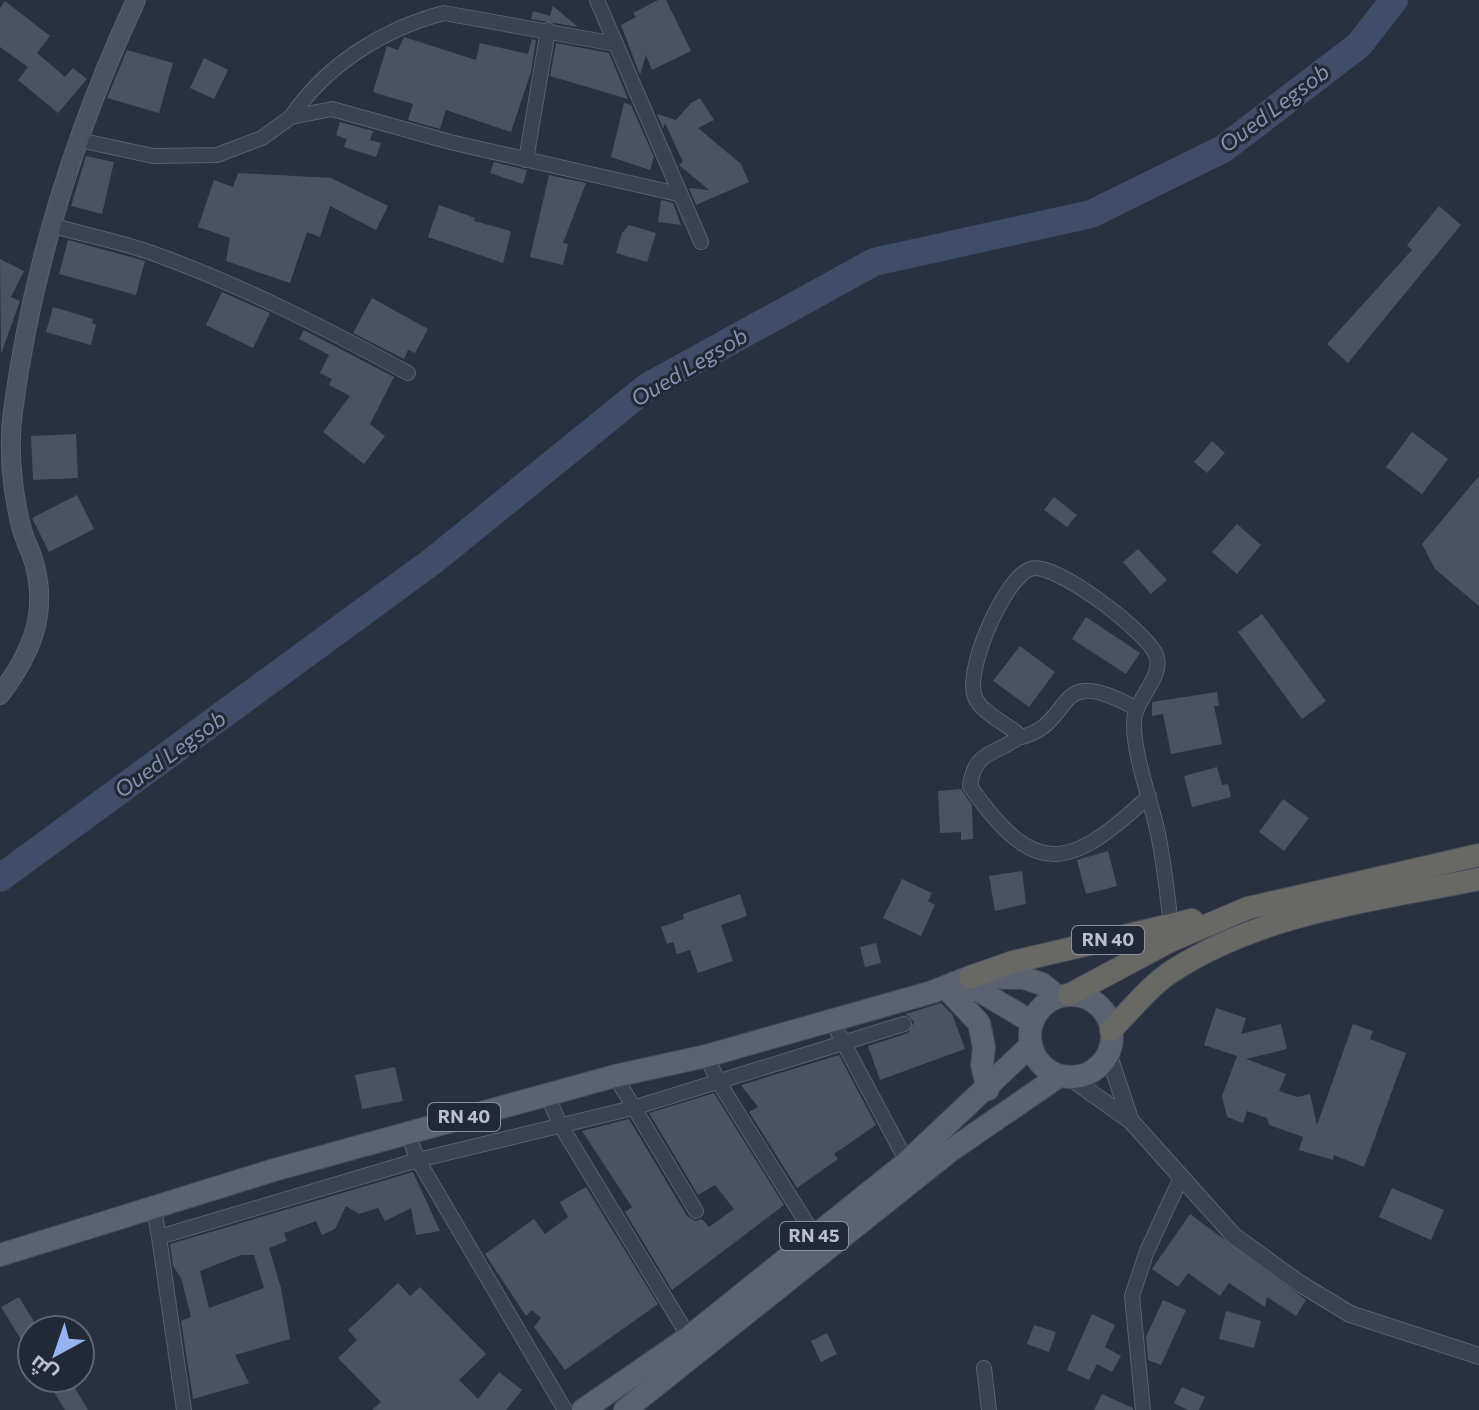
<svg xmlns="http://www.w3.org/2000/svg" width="1479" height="1410" viewBox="0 0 1479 1410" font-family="Commissioner,Cairo,sans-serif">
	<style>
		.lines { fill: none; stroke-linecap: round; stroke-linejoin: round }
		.river { stroke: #3f4d68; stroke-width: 28 }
		.building { fill: #4a5364; fill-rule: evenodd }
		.minor-casing { stroke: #5a616e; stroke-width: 16 }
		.tertiary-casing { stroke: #5a616e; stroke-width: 18 }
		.secondary-casing { stroke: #5a616e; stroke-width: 20 }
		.primary-casing { stroke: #464c5a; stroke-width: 24 }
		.trunk-casing { stroke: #474e5b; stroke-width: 24 }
		.minor { stroke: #3c4350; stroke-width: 14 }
		.tertiary { stroke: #3c4350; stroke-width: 16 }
		.secondary { stroke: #4b5263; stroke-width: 18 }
		.primary { stroke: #5b6270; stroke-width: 22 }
		.trunk { stroke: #686865; stroke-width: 22 }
		.labels { text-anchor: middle; stroke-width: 6; stroke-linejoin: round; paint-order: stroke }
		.shield { fill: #212836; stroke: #8b929e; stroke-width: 2 }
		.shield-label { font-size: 18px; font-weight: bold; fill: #b9bfcb }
		.water-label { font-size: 22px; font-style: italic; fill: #8393b0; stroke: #212836 }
	</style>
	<rect width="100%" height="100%" fill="#283140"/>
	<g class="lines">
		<!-- river -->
		<path class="river" d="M0 878 434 560 647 387 874 262 1091 214 1223 149 1359 45 1394 0"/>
	</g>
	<!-- building -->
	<g class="building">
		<path d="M658 0H666L691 51 652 70 646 55 640 75 621 25 636 17 633 13Z"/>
		<path d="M5 1 50 36 37 53 65 77 73 68 87 79 58 113 18 80 28 67 0 47V8Z"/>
		<path d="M553 6 578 27 531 19 533 11 550 16Z"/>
		<path d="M404 37 476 60 480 43 528 54 532 39 536 40 531 72 511 132 446 110 440 129 408 120 413 104 373 92 387 46 398 50Z"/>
		<path d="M556 43 609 53 628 99 550 76Z"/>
		<path d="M127 50 173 63 159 113 107 98Z"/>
		<path d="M204 58 228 70 214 99 190 88Z"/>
		<path d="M700 98 714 120 698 128 741 164 749 182 696 205 689 188 709 190 679 165 683 162 665 123 663 129 657 114 676 120 691 103Z"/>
		<path d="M624 103 631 105 654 157 650 170 611 157Z"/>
		<path d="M340 122 373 131 370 140 381 143 376 157 344 147 347 139 336 135Z"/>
		<path d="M86 156 114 162 102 214 71 206Z"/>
		<path d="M494 162 527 170 523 184 490 173Z"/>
		<path d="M238 173 331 178 388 206 376 230 330 206 320 237 307 232 290 283 226 261 230 238 198 227 214 180 233 187Z"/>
		<path d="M549 175 586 183 563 243 568 244 563 265 530 257Z"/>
		<path d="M661 200 673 203 681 225 658 222Z"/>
		<path d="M439 205 475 218 474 221 511 231 503 263 428 237Z"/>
		<path d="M1439 206 1461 225 1348 363 1327 344 1412 250 1407 245Z"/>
		<path d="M629 225 656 233 647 262 616 253 622 233Z"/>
		<path d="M68 240 145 261 136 295 59 274Z"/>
		<path d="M0 259 24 271 11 297 20 301 1 354Z"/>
		<path d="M222 292 270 313 253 348 206 325Z"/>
		<path d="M372 298 428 329 415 353 408 350 404 359 353 333Z"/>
		<path d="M53 307 93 319 92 323 96 325 91 345 46 332Z"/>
		<path d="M304 330 394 377 370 424 385 436 364 464 323 432 350 396 329 385 332 379 320 373 329 355 299 339Z"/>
		<path d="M1412 432 1448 459 1422 494 1386 467Z"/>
		<path d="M76 434 78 478 33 480 31 436Z"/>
		<path d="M1212 441 1225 453 1207 473 1194 462Z"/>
		<path d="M1479 476V606L1435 569 1422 544Z"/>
		<path d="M77 495 94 529 49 552 32 518Z"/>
		<path d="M1054 497 1077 515 1067 527 1044 510Z"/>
		<path d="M1237 524 1261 545 1237 574 1212 552Z"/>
		<path d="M1138 549 1167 580 1151 594 1123 562Z"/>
		<path d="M1262 614 1326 701 1302 719 1238 632Z"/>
		<path d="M1086 617 1140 653 1126 674 1072 639Z"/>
		<path d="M1020 646 1055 672 1029 707 993 681Z"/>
		<path d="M1217 692 1219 706H1214L1222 744 1171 754 1163 714 1152 716V702Z"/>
		<path d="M1217 767 1222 785 1228 784 1231 797 1192 807 1184 776Z"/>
		<path d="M961 789 972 805 973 839 961 840V832L940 833 938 791Z"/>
		<path d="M1283 799 1309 818 1284 851 1259 832Z"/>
		<path d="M1108 851 1117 886 1086 894 1077 860Z"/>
		<path d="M1022 871 1026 904 995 911 989 876Z"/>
		<path d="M902 879 932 893 928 901 935 905 921 936 883 918Z"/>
		<path d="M740 894 747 916 721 925 733 961 698 973 690 950 677 954 673 942 667 944 661 927 684 919 683 914Z"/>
		<path d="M876 943 881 963 865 967 860 947Z"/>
		<path d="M941 1003 952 1014 965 1049 880 1080 868 1046 908 1033 914 1022 906 1014Z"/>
		<path d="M1216 1008 1246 1018 1241 1034 1281 1024 1287 1049 1246 1059 1286 1074 1279 1091 1297 1097 1310 1094 1317 1125 1353 1024 1373 1031 1370 1039 1406 1053 1364 1167 1334 1155 1333 1160 1299 1150 1303 1137 1269 1125 1267 1118 1247 1111 1243 1123 1227 1117 1222 1096 1237 1056 1204 1045Z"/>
		<path d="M839 1055 876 1125 834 1154 838 1159 797 1188 749 1112 758 1107 741 1085Z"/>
		<path d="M395 1067 403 1101 362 1109 355 1075Z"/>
		<path d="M714 1093 784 1205 672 1290 625 1212 632 1207 582 1131 629 1119 687 1216 695 1221 702 1219 709 1227 734 1209 715 1185 698 1195 649 1113Z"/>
		<path d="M413 1172 440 1231 416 1235 411 1208 385 1221 378 1208 359 1214 346 1206 335 1229 322 1235 316 1221 284 1233 287 1241 269 1248 281 1288 290 1339 235 1355 249 1383 193 1399 181 1321 191 1317 181 1278 173 1266 170 1244ZM241 1255H254L264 1288 209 1308 200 1271Z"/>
		<path d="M586 1187 658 1304 565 1370 534 1327 541 1318 532 1310 526 1316 485 1254 534 1219 545 1234 568 1217 560 1202Z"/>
		<path d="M1392 1188 1444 1210 1431 1240 1379 1217Z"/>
		<path d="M1190 1214 1306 1300 1296 1316 1267 1297 1265 1307 1229 1283 1220 1296 1188 1273 1178 1287 1152 1269Z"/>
		<path d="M398 1283 410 1296 420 1287 486 1354 459 1380 478 1399 499 1372 522 1390 506 1410H372L381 1402 338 1358 357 1340 348 1330Z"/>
		<path d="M19 1297 39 1330H32V1357L1 1307Z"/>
		<path d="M1163 1300 1186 1310 1161 1365 1148 1360 1146 1337Z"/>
		<path d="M1226 1311 1261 1321 1254 1348 1219 1339Z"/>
		<path d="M1092 1314 1115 1325 1105 1347 1121 1356 1112 1372 1097 1364 1089 1380 1067 1370Z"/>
		<path d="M1034 1325 1056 1332 1049 1352 1027 1344Z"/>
		<path d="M827 1333 837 1354 821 1362 811 1341Z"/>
		<path d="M45 1378H69L88 1410H65Z"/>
		<path d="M1182 1387 1205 1397 1199 1410H1188L1174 1403Z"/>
		<path d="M1102 1394 1133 1408V1410H1094Z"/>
	</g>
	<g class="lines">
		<defs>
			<g id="minor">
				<path d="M597 0 701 242"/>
				<path d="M291 117C326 65 383 29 444 13L616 44"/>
				<path d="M79 140 153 156 217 155 262 138 291 117 332 109 450 142 678 194"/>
				<path d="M526 160 548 30"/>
				<path d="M51 225C84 235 119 241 152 253 241 285 325 328 408 373"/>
				<path d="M1017 738C1079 726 1048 659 1137 709"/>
				<path d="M1149 796C1070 870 1035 880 970 786 975 749 995 756 1017 738L1016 732C1004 723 980 711 975 697 964 671 1004 579 1030 569 1054 560 1147 632 1156 655 1165 677 1134 699 1134 722 1133 753 1150 798 1157 829 1164 860 1167 893 1171 925"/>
				<path d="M832 1021 907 1162"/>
				<path d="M706 1056 718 1081 814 1235"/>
				<path d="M615 1076 696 1211"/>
				<path d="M547 1095 561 1126 689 1337"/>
				<path d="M407 1132 418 1160 565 1410"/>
				<path d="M154 1209 159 1237 418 1160 633 1108 904 1024"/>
				<path d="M159 1237 184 1410"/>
				<path d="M984 1368 989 1410"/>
				<path d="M1143 1410 1132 1296 1147 1251 1181 1178"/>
			</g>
			<g id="tertiary">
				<path d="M1108 1053 1130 1119"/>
				<path d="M1069 1077 1131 1121 1234 1236 1299 1283 1350 1314 1479 1356"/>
			</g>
			<path id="secondary" d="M0 695C30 655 48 616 35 566 32 552 24 540 21 526 12 491 8 447 13 411 32 268 75 131 136 0"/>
			<g id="primary">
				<path d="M953 990H978L1032 1022"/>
				<path d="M949 991 979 1023 984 1047 982 1065 988 1089"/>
				<circle cx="1071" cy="1036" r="41"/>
				<path d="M0 1255 274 1170 615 1076 706 1056 932 992 970 977 1024 978 1042 984 1058 997"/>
				<path d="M583 1410 689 1337 907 1162 1031 1045"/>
				<path d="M625 1410 950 1151 1059 1076"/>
			</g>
			<g id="trunk">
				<path d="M970 977 1013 962 1192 920"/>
				<path d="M1069 995 1170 941 1248 908 1479 855"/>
				<path d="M1111 1030C1131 1010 1150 985 1174 970 1264 912 1377 900 1479 879"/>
			</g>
		</defs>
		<!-- minor casing -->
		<use href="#minor" class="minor-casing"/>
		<!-- tertiary casing -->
		<use href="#tertiary" class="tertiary-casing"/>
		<!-- secondary casing -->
		<use href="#secondary" class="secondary-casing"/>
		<!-- primary casing -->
		<use href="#primary" class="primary-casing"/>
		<!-- trunk casing -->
		<use href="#trunk" class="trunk-casing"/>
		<!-- minor -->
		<use href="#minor" class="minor"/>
		<!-- tertiary -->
		<use href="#tertiary" class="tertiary"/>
		<!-- secondary -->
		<use href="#secondary" class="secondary"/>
		<!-- primary -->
		<use href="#primary" class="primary"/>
		<!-- trunk -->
		<use href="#trunk" class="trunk"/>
	</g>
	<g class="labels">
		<!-- shield labels -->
		<g class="shield">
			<rect x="1072" y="926" width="72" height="28" rx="6"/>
			<rect x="428" y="1103" width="72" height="28" rx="6"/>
			<rect x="780" y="1222" width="68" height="28" rx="6"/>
		</g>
		<g class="shield-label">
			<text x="1108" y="946">RN 40</text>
			<text x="464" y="1123">RN 40</text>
			<text x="814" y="1242">RN 45</text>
		</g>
		<!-- water labels -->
		<g class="water-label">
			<text transform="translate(1274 108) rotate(-37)" y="8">Oued Legsob</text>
			<text transform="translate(689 367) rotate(-31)" y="8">Oued Legsob</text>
			<text transform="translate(170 754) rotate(-36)" y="8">Oued Legsob</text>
		</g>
	</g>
	<!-- north arrow -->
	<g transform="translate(56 1354) rotate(220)"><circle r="38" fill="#212836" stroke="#5e6472" stroke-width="2"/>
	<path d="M0-6L14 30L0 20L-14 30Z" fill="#97b4f2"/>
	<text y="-12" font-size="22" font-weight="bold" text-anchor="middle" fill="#b9bfcb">ش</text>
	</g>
</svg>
